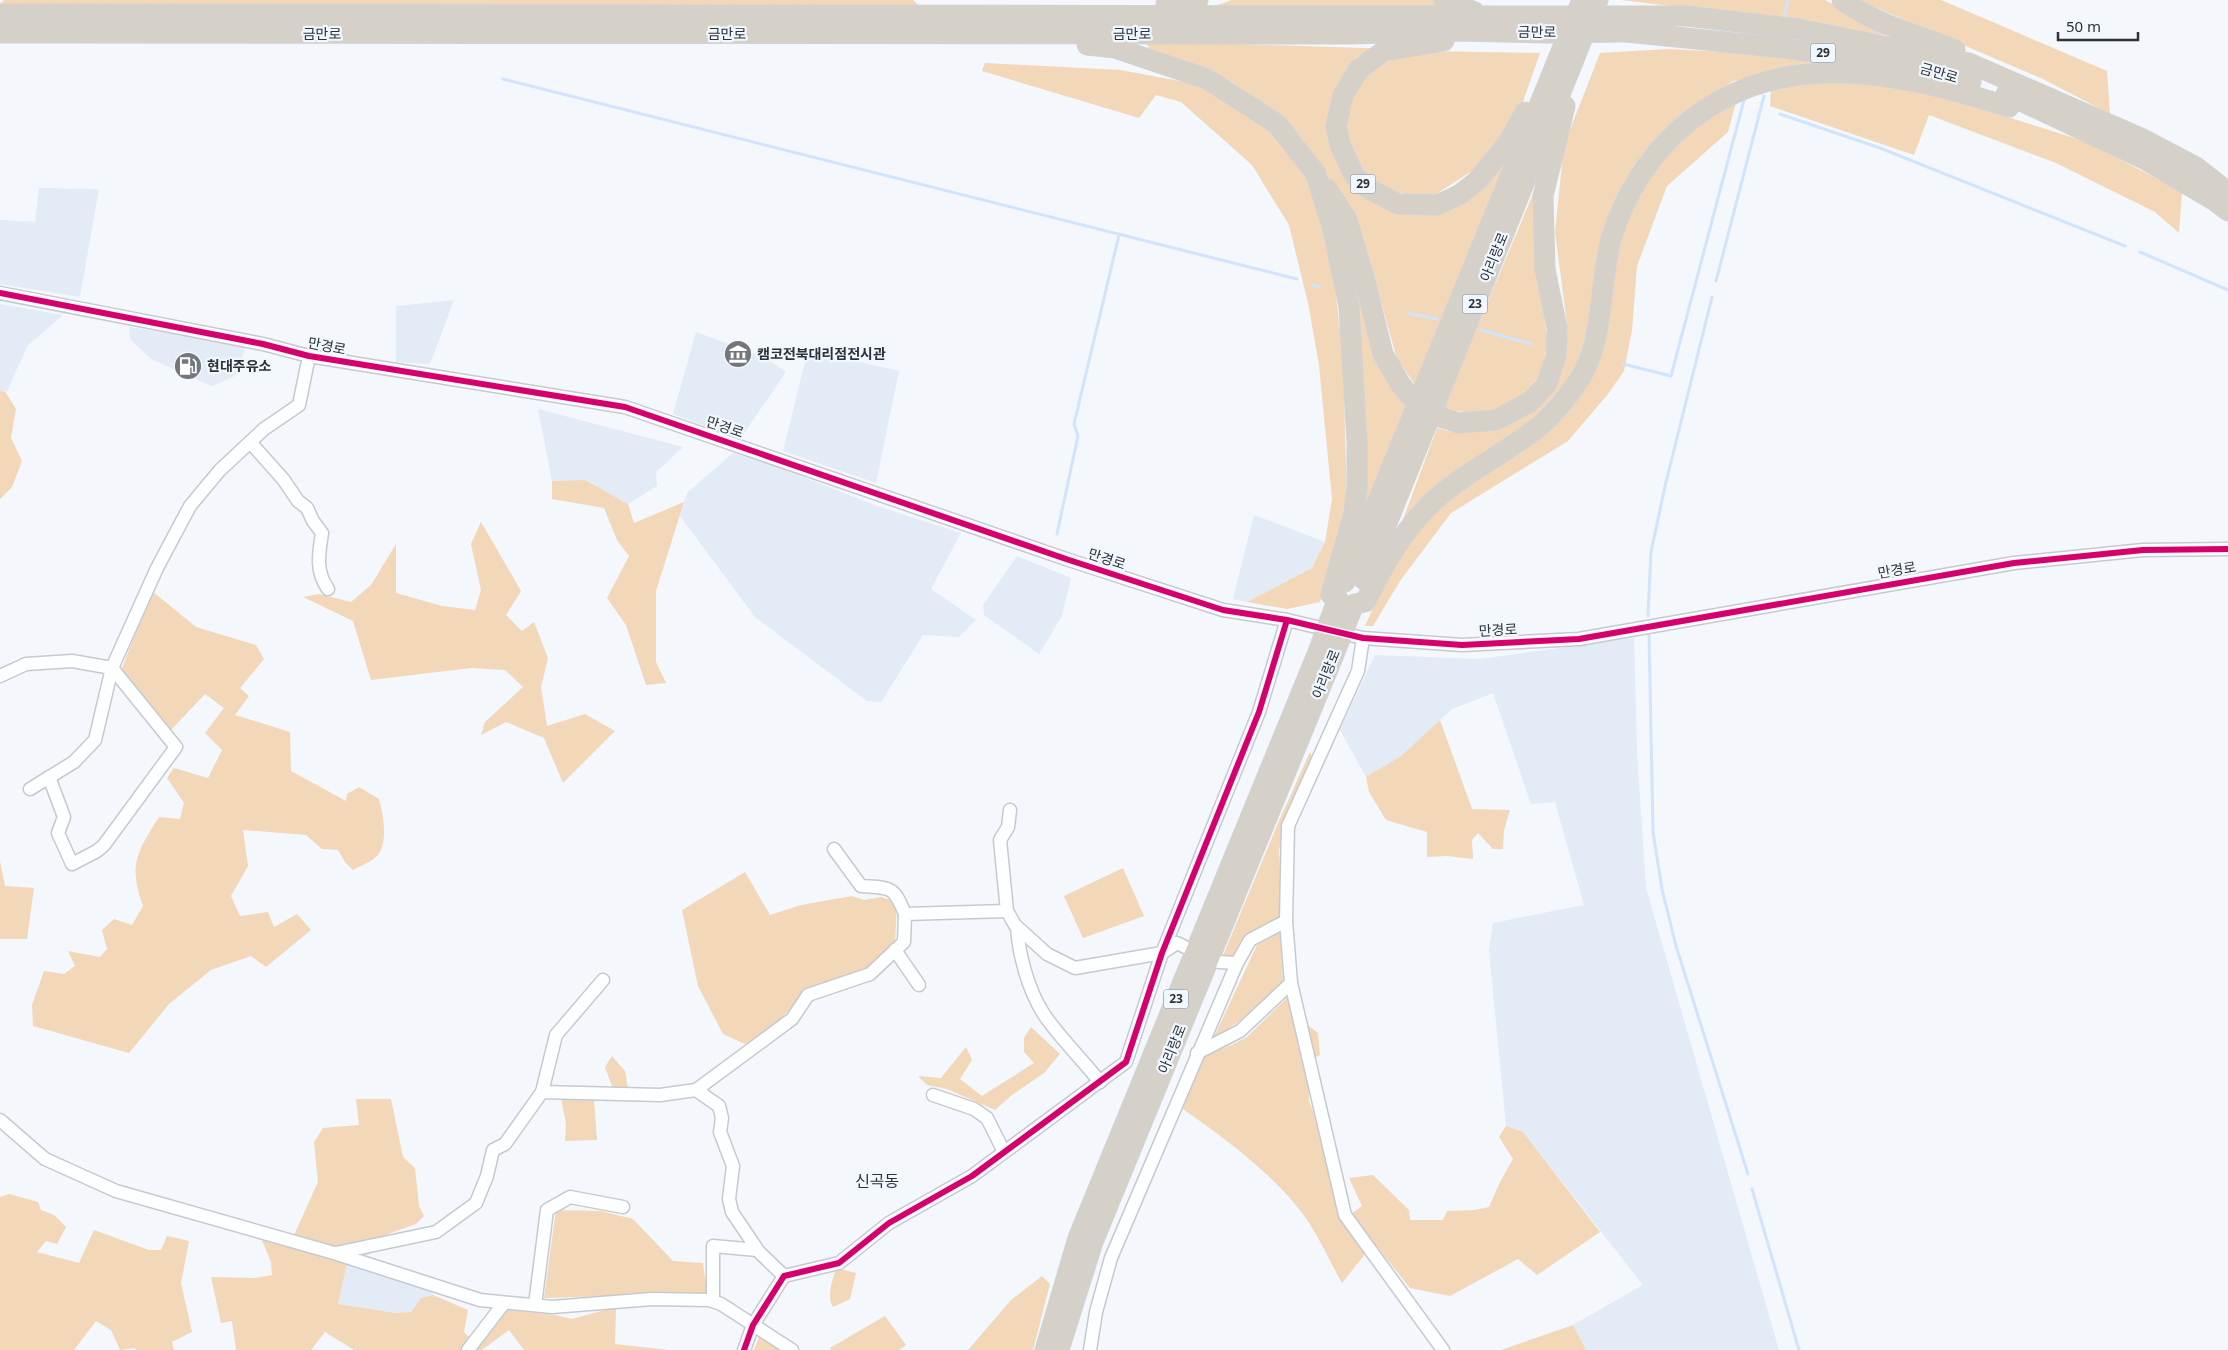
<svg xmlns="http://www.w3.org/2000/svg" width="2228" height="1350" viewBox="0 0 2228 1350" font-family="'Noto Sans','Noto Sans KR',sans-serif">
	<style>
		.built { fill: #e2ebf6 }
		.green { fill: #f2d7b9 }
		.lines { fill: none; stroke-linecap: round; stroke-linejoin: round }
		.stream { stroke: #d0e4fb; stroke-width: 3 }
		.minor-casing { stroke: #c6cacf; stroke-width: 15 }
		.highway-casing { stroke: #d1d3d6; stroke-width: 21 }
		.minor { stroke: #fdfeff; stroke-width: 12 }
		.highway { stroke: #d5d0c8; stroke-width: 19 }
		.highway-bridge-casing { stroke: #d1d3d6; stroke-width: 21; stroke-linecap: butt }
		.highway-bridge { stroke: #d5d0c8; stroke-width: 19 }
		.cycleway-casing { stroke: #f0f7ff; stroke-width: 9 }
		.cycleway { stroke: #d6006c; stroke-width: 6 }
		.labels { text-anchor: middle; stroke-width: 4.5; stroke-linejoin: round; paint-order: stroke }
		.shield { fill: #f0f7ff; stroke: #686d73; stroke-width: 1 }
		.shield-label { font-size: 12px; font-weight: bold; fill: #2e3237 }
		.street-label { font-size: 14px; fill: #2e3237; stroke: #f0f7ff }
		.poi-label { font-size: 14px; font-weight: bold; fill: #2e3237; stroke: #f0f7ff; text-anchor: start }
		.quarter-label { font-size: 16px; fill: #2e3237; stroke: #f0f7ff }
	</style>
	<rect width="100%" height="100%" fill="#f4f7fc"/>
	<!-- built -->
	<g class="built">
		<path d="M39 188 99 189 80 297 0 284V220L35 222Z"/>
		<path d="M454 300 430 364 396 362V306Z"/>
		<path d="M0 304 63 315 28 345 6 393 0 390Z"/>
		<path d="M129 327 246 346 235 376 212 386 151 359 130 339Z"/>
		<path d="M696 332 766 358 786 372 740 439 673 414Z"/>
		<path d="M808 350 899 371 876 483 783 451Z"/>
		<path d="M538 409 683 447 656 472 657 486 628 504 585 480 552 481Z"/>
		<path d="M733 453 754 458 877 506 961 533 931 589 976 620 959 637 923 635 881 702 867 701 755 617 680 516 687 493Z"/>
		<path d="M1254 515 1325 542 1312 568 1247 602 1233 599Z"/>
		<path d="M1017 556 1071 578 1062 616 1039 654 984 615 983 605Z"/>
		<path d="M1634 638 1637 753 1646 888 1779 1350H1586L1573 1325 1643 1285 1523 1132 1506 1126 1489 950 1493 923 1584 905 1555 802 1531 804 1493 693 1452 709 1401 756 1366 777 1340 730 1375 655 1479 659Z"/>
		<path d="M347 1264 432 1288 433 1295 421 1298 411 1312 397 1313 338 1304Z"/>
	</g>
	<!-- green -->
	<g class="green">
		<path d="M4 0H913L918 5 95 6 0 4Z"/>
		<path d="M1232 0H1435L1450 10 1212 7Z"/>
		<path d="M1621 0H1825L1895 37 1791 20Z"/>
		<path d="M1858 0H1941L2107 71 2110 114 2043 79Z"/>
		<path d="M1144 41 1396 49 1356 57 1338 90 1329 127 1369 197 1409 214 1464 202 1510 158 1416 386 1397 359 1377 288 1347 208 1293 132 1232 82 1150 49Z"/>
		<path d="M1668 49 1728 52 1843 62 1733 81 1656 138 1613 204 1590 321 1575 371 1547 409 1440 484 1402 522 1437 428 1452 432 1499 428 1528 412 1567 324 1555 232 1564 145 1600 53Z"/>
		<path d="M1422 51 1540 53 1520 110 1481 165 1427 200 1380 188 1349 153 1345 112 1358 82 1379 64Z"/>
		<path d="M985 63 1120 70 1207 86 1270 130 1309 178 1330 247 1343 354 1347 504 1320 602 1287 609 1247 602 1312 568 1325 542 1332 499 1319 365 1308 303 1289 225 1252 165 1181 102 1156 95 1139 118 982 71Z"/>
		<path d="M1848 79 1944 97 2087 142 2182 192 2179 233 2155 212 2056 163 1929 115 1914 155 1770 106 1771 88Z"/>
		<path d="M1737 99 1728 132 1667 186 1637 266 1632 330 1624 371 1608 394 1568 441 1451 513 1400 581 1373 626H1365L1388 575 1426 520 1482 474 1541 434 1588 385 1601 353 1610 292 1624 226 1653 171 1698 123Z"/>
		<path d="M1543 170 1537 253 1547 339 1543 372 1516 402 1483 415 1443 409Z"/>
		<path d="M1351 234 1381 370 1407 409 1361 521 1366 418 1349 269Z"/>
		<path d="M0 390 6 393 16 409 11 438 22 461 12 487 0 499Z"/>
		<path d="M585 480 628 504 634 523 684 502 656 591V662L666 683 646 685 626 625 607 598 629 556 617 540 604 508 552 499V481Z"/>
		<path d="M481 522 521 591 506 615 522 631 534 622 548 658 541 687 547 726 585 714 615 731 563 783 544 738 506 722 481 735 485 722 523 687 505 670 471 668 371 680 353 621 303 597 319 594 351 602 371 585 396 544V593L442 606 475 610 481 590 471 544Z"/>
		<path d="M152 591 196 627 256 645 264 659 240 688 249 696 235 715 290 732 291 771 346 801 347 794 359 787 379 799C383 814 389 842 377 856 371 862 360 866 353 870L345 862 338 850 322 849 306 835 243 830 248 866 231 896 240 916 268 912 274 927 297 914 311 930 266 967 251 956 211 970 169 1004 129 1053 33 1026 32 1005 44 971 64 974 75 966 68 951 100 957 107 949 102 930 114 919 132 925 143 906C128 865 137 852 159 817L180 819 184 803 167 778 174 768 208 778 222 750 205 733 224 708 205 694 171 730 166 728 120 673Z"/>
		<path d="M1440 720 1472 809 1510 810 1504 830 1503 849H1493L1478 833 1472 840 1473 859 1447 856 1427 857V832L1386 820 1369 792 1366 777 1401 756Z"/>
		<path d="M1310 752 1313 759 1283 833 1279 850 1282 917 1253 930 1233 958H1222L1278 823Z"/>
		<path d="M0 861 5 886 34 888 27 939H0Z"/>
		<path d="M1123 868 1144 916 1083 938 1064 896Z"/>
		<path d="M745 872 770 915 801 905 852 896 864 900 881 897 897 902 895 943 871 967 808 991 772 1027 745 1044 723 1034 698 986 682 910Z"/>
		<path d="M1280 932 1283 981 1241 1020 1213 1039 1257 945Z"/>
		<path d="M1287 998 1291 1012 1318 1033 1320 1055 1308 1061 1309 1101 1331 1160 1356 1240 1365 1254 1342 1283C1329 1260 1318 1234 1302 1213 1273 1174 1223 1137 1183 1109L1202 1056 1232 1045 1247 1037Z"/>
		<path d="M1031 1027 1060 1054 1044 1073 1012 1095 995 1110 947 1089 927 1085 918 1076 941 1078 966 1047 972 1060 960 1079 982 1096 1034 1063 1024 1052V1038Z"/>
		<path d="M612 1056 625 1071 628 1089H613L605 1067Z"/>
		<path d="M561 1098 594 1100 597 1140 565 1141 566 1124Z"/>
		<path d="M356 1099H391L403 1157 415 1168 419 1206 424 1216 416 1224 388 1234 368 1255 294 1235 318 1182 314 1142 323 1128 359 1125Z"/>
		<path d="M1506 1126 1523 1132 1600 1232 1537 1275 1518 1259 1450 1296 1410 1288 1351 1214 1362 1206 1349 1178 1373 1175 1409 1210 1410 1220H1443L1447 1211 1475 1210 1489 1207 1500 1182 1513 1159 1499 1137Z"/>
		<path d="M9 1194 38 1202 41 1210 54 1215 66 1227 57 1244 46 1241 37 1252 79 1263 94 1230 149 1250H161L167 1236 189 1241 181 1283 192 1332 172 1342 174 1350H136L135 1348 120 1350 111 1330 96 1321 74 1350H0V1197Z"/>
		<path d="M556 1210 601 1211 633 1219 673 1261 703 1263 707 1293 544 1298Z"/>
		<path d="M262 1240 329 1257 347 1264 338 1304 396 1313 411 1312 421 1298 433 1295 468 1310 464 1332 477 1346 507 1310 555 1315 572 1319 616 1307 615 1344 669 1350H524L509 1330 482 1350H354L325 1332 311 1350H236L232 1321 221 1323 211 1277 255 1278 272 1275 271 1262Z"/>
		<path d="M836 1268 856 1273 850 1299 833 1307C826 1296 833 1280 836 1268Z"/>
		<path d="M1042 1276 1050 1284 1033 1350H968L1011 1300Z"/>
		<path d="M885 1316 906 1345 899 1350H831L830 1348Z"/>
		<path d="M1573 1325 1586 1350H1501Z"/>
		<path d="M759 1337 780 1350H754Z"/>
	</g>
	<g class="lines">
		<!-- stream -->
		<g class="stream">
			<path d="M1784 16 1788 0"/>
			<path d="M503 79 1297 279"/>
			<path d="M1780 114 1880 148 2125 246"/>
			<path d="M2140 252 2228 290"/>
			<path d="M1716 281 1764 96"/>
			<path d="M1312 285 1320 287"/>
			<path d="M1408 313 1437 319"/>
			<path d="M1481 330 1531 344"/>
			<path d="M1623 364 1671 376 1744 100"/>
			<path d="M1057 534 1078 436 1074 424 1119 235"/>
			<path d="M1648 616 1651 552 1666 482 1712 297"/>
			<path d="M1649 635 1653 832 1662 889 1676 946 1748 1174"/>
			<path d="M1752 1189 1799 1350"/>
		</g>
		<defs>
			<g id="minor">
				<path d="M0 293 263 344 309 356 625 407 1066 559 1223 610 1287 620 1363 638 1462 645 1579 639 2014 563 2143 550 2228 549"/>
				<path d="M250 442 283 479 298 501 307 508 313 521 322 533C319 553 315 571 328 589"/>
				<path d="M1363 638 1358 671 1288 826 1286 921 1291 983 1345 1215 1443 1350"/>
				<path d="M0 676 26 664 72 661 112 668 176 747 104 845 97 851 72 864 58 833 64 817 49 777"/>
				<path d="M30 789 74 762 95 740 112 668 157 568 190 506 220 470 264 429 299 405 309 356"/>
				<path d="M1010 810 1008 827 1000 840 1007 911 1015 925 1047 954 1075 968 1162 953 1177 943 1185 947"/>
				<path d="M834 849 861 886C891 888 893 885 905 914"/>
				<path d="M1017 928C1019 955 1028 989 1043 1013 1058 1036 1083 1060 1100 1082"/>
				<path d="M895 950 919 985"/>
				<path d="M1219 962 1237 963 1250 940 1286 921"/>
				<path d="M1197 1053 1240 1031 1291 983"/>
				<path d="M696 1090 719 1106 722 1118 720 1132 733 1166 729 1199 732 1212 759 1252 784 1276"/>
				<path d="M542 1092 556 1035 603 980"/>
				<path d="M933 1095 974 1109 987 1118 1004 1152"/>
				<path d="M0 1120 45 1159 116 1191 334 1253 480 1300 552 1307 652 1299 709 1300 721 1304 792 1350"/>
				<path d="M336 1253 436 1232 476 1203 487 1176 493 1150 505 1144 542 1092 660 1095 696 1090 792 1019 808 995 870 974 904 942 905 914 1007 911"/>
				<path d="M713 1301V1246L757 1250"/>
				<path d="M535 1305 547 1210 570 1197 623 1207"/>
				<path d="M468 1350 504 1303"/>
				<path d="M744 1350 753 1325 784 1276 839 1263 889 1223 972 1176 1126 1062 1162 953 1259 712 1287 620"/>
				<path d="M1090 1350 1096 1312 1111 1258 1237 963"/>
			</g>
			<g id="highway">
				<path d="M1444 0 1475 12"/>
				<path d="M1842 0C1871 22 1920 36 1955 50"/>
				<path d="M1166 4 1190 3 1198 0"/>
				<path d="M0 14 1554 16"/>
				<path d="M1620 16H1686L1798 29 1969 63 2141 138 2196 167 2228 192"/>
				<path d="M1626 32 1776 47 1929 68 1971 82"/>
				<path d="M0 33 1352 34 1455 31 1545 33"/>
				<path d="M1444 41 1384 51 1359 69 1343 95 1336 126 1340 145 1354 175 1369 189 1398 204 1437 205 1459 195 1477 181 1508 143 1525 112"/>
				<path d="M1087 45 1115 48 1207 79 1277 124 1316 174 1333 230 1349 307 1357 442V488L1354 513 1331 595 1338 599"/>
				<path d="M2006 94 2144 159 2215 201 2228 211"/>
				<path d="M1327 189 1347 220 1365 281 1383 354 1401 385"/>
				<path d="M1459 423 1496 420 1530 402 1546 385 1556 357 1557 328 1545 269 1543 196 1565 106"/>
				<path d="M1364 580 1598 0"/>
				<path d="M1345 582 1582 0"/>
				<path d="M1354 604 1365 602C1386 561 1407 522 1444 492 1474 468 1510 450 1541 425 1553 414 1566 399 1575 386 1606 345 1598 283 1612 236 1625 195 1647 159 1679 130 1776 43 1898 72 2009 107L2016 98"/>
				<path d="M1045 1350 1078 1238 1318 652"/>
				<path d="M1059 1350 1093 1242 1333 657"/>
			</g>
		</defs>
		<!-- minor casing -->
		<use href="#minor" class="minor-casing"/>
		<!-- highway casing -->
		<use href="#highway" class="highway-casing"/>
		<!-- minor -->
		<use href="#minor" class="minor"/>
		<!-- highway -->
		<use href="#highway" class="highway"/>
		<defs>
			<g id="highway-bridge">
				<path d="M1554 16H1620"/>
				<path d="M1545 33 1626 32"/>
				<path d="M1401 385 1424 412 1459 423"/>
				<path d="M1318 652 1335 606"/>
				<path d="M1333 657 1352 609"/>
			</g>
		</defs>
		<!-- highway-bridge casing -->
		<use href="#highway-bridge" class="highway-bridge-casing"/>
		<!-- highway-bridge -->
		<use href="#highway-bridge" class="highway-bridge"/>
		<defs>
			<g id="cycleway">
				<path d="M0 293 263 344 309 356 625 407 1066 559 1223 610 1287 620 1363 638 1462 645 1579 639 2014 563 2143 550 2228 549"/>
				<path d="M744 1350 753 1325 784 1276 839 1263 889 1223 972 1176 1126 1062 1162 953 1259 712 1287 620"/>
			</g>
		</defs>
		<!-- cycleway casing -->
		<use href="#cycleway" class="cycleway-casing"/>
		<!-- cycleway -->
		<use href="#cycleway" class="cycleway"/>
	</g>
	<!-- icons -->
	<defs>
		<symbol id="museum-disc" viewBox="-11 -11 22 22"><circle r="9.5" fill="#73777c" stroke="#f0f7ff"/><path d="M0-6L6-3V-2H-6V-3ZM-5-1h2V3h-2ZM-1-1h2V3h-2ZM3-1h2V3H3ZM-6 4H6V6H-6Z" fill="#fff"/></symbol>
		<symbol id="fuel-disc" viewBox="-11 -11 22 22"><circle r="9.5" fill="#73777c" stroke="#f0f7ff"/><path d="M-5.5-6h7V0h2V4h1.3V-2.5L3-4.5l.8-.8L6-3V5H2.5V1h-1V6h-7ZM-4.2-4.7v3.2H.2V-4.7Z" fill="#fff"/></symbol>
	</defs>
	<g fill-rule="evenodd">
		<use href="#museum-disc" x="722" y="338" width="32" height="32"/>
		<use href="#fuel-disc" x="172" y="350" width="32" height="32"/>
	</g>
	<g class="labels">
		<!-- shield labels -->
		<g class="shield">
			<rect x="1810.5" y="43.5" width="25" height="19" rx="4"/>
			<rect x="1350.5" y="174.5" width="25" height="19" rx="4"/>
			<rect x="1462.5" y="294.5" width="25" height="19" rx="4"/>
			<rect x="1163.5" y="989.5" width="25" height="19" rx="4"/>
		</g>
		<g class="shield-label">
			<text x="1823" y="57">29</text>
			<text x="1363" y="188">29</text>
			<text x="1475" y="308">23</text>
			<text x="1176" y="1003">23</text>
		</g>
		<!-- street labels -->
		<g class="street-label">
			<text transform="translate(1537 32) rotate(1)" y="5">금만로</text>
			<text x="322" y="39">금만로</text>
			<text x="727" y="39">금만로</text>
			<text x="1132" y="39">금만로</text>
			<text transform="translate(1939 73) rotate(16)" y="5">금만로</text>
			<text transform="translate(1494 257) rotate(-68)" y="5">아리랑로</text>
			<text transform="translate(327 346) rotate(11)" y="5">만경로</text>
			<text transform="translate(725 427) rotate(19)" y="5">만경로</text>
			<text transform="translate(1107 559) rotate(18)" y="5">만경로</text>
			<text transform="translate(1897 570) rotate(-10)" y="5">만경로</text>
			<text transform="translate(1498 630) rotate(-3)" y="5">만경로</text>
			<text transform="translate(1326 674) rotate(-68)" y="5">아리랑로</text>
			<text transform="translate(1172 1049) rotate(-68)" y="5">아리랑로</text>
		</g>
		<!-- poi labels -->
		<g class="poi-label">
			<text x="757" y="359">캠코전북대리점전시관</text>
			<text x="207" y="371">현대주유소</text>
		</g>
		<!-- quarter labels -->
		<g class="quarter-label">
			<text x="877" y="1187">신곡동</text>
		</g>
	</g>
	<!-- scale -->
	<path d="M2058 32v8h80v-8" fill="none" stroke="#2e3237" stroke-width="2.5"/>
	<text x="2066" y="32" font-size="15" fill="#2e3237" stroke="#f0f7ff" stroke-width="4" paint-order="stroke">50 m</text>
</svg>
